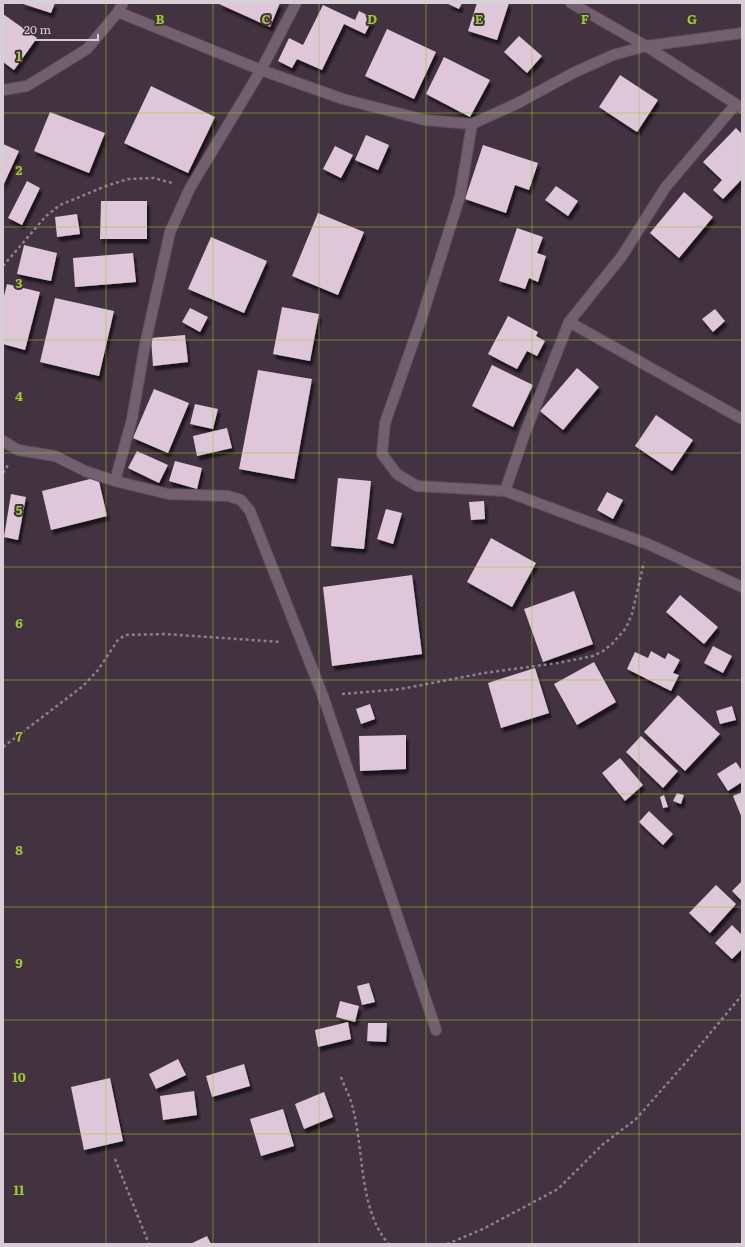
<svg xmlns="http://www.w3.org/2000/svg" width="745" height="1247" viewBox="0 0 745 1247" font-family="Literata,serif">
	<style>
		.building { fill: #ddc7d8; filter: url(#shadow) }
		.lines { fill: none; stroke-linecap: round; stroke-linejoin: round }
		.street-casing { stroke: #5e4f5a; stroke-width: 12 }
		.path { stroke: #8e808a; stroke-width: 2.5; stroke-dasharray: 3 3; stroke-linecap: butt }
		.street { stroke: #73606f; stroke-width: 10 }
		.grid { fill: none; stroke: #9eca2e; stroke-width: 1; stroke-opacity: 0.55 }
		.grid-label { font-size: 13px; text-anchor: middle; font-weight: bold; fill: #9eca2e; stroke: #43323f; stroke-width: 4; stroke-linejoin: round; paint-order: stroke }
	</style>
	<defs>
		<filter id="shadow"><feDropShadow dx="2.5" dy="4.5" stdDeviation="1" flood-color="#0009"/></filter>
	</defs>
	<rect width="100%" height="100%" fill="#43323f"/>
	<!-- building -->
	<g class="building">
		<path d="M20 3H55L51 13Z"/>
		<path d="M220 3H280L270 27 219 4Z"/>
		<path d="M446 3H462L459 9Z"/>
		<path d="M477 3H509L497 40 468 31Z"/>
		<path d="M323 5 355 20 359 11 373 18 365 34 344 24 322 70 297 59 292 68 278 61 289 38 303 45Z"/>
		<path d="M3 14 37 38 14 70 3 62Z"/>
		<path d="M387 29 436 52 414 99 365 76Z"/>
		<path d="M519 36 542 56 527 73 504 52Z"/>
		<path d="M444 57 490 80 470 117 426 94Z"/>
		<path d="M620 75 658 100 637 132 599 107Z"/>
		<path d="M151 86 215 117 188 173 124 143Z"/>
		<path d="M50 112 105 133 89 173 34 151Z"/>
		<path d="M736 128 742 134V179L723 199 713 190 722 180 703 162Z"/>
		<path d="M366 135 389 145 378 170 355 160Z"/>
		<path d="M3 144 19 151 3 186Z"/>
		<path d="M483 145 538 163 529 190 515 185 506 213 465 199Z"/>
		<path d="M335 146 353 155 341 178 323 169Z"/>
		<path d="M27 181 40 188 22 225 8 218Z"/>
		<path d="M556 186 578 201 568 216 545 200Z"/>
		<path d="M684 192 713 217 679 258 650 233Z"/>
		<path d="M101 201H147V239H100Z"/>
		<path d="M318 213 364 232 338 295 292 276Z"/>
		<path d="M77 214 80 234 57 237 55 217Z"/>
		<path d="M517 228 543 237 537 253 546 256 538 282 529 278 525 289 499 281Z"/>
		<path d="M211 237 267 261 244 313 188 289Z"/>
		<path d="M24 245 57 253 51 281 17 274Z"/>
		<path d="M133 253 136 282 75 287 73 258Z"/>
		<path d="M7 284 40 292 25 350 3 344V300Z"/>
		<path d="M55 298 114 311 99 376 40 362Z"/>
		<path d="M282 307 319 314 310 361 273 354Z"/>
		<path d="M190 308 208 317 200 332 182 322Z"/>
		<path d="M715 309 725 321 713 332 702 319Z"/>
		<path d="M508 316 538 332 536 336 545 341 537 356 527 351 517 369 488 354Z"/>
		<path d="M185 335 188 362 153 366 151 338Z"/>
		<path d="M492 365 533 385 513 427 472 406Z"/>
		<path d="M577 368 599 387 563 430 540 411Z"/>
		<path d="M258 370 312 379 294 479 239 469Z"/>
		<path d="M154 389 189 403 168 453 133 438Z"/>
		<path d="M195 404 218 409 213 429 190 424Z"/>
		<path d="M656 415 693 440 672 471 635 446Z"/>
		<path d="M227 428 232 448 197 456 193 436Z"/>
		<path d="M137 451 168 465 159 483 128 468Z"/>
		<path d="M175 461 202 468 197 489 169 481Z"/>
		<path d="M98 477 107 516 51 530 42 491Z"/>
		<path d="M338 478 371 481 364 549 331 546Z"/>
		<path d="M607 492 623 500 613 519 597 510Z"/>
		<path d="M11 494 26 497 18 540 4 537Z"/>
		<path d="M484 501 485 519 471 520 469 502Z"/>
		<path d="M386 509 402 513 393 544 377 539Z"/>
		<path d="M491 538 536 563 512 607 467 582Z"/>
		<path d="M412 575 422 654 332 666 323 587Z"/>
		<path d="M574 591 593 644 543 662 524 609Z"/>
		<path d="M680 595 718 627 704 644 666 612Z"/>
		<path d="M713 646 732 656 723 673 704 663Z"/>
		<path d="M651 651 665 659 668 653 680 660 673 673 679 675 671 691 627 669 635 652 648 658Z"/>
		<path d="M594 662 616 702 577 725 554 684Z"/>
		<path d="M535 668 549 713 501 728 488 683Z"/>
		<path d="M678 695 720 734 685 771 644 732Z"/>
		<path d="M370 704 375 719 361 724 356 709Z"/>
		<path d="M732 706 736 720 720 724 716 711Z"/>
		<path d="M406 735V769L360 771 359 736Z"/>
		<path d="M641 736 678 771 663 788 626 752Z"/>
		<path d="M620 758 643 785 625 801 602 773Z"/>
		<path d="M736 762 742 771V782L728 791 717 774Z"/>
		<path d="M742 792V818L733 796Z"/>
		<path d="M677 793 684 795 681 804 673 801Z"/>
		<path d="M664 795 668 807 663 808 660 797Z"/>
		<path d="M649 811 673 834 663 845 639 822Z"/>
		<path d="M742 881V901L732 891Z"/>
		<path d="M716 885 736 904 710 933 689 913Z"/>
		<path d="M732 925 742 935V949L732 959 715 943Z"/>
		<path d="M369 983 375 1002 362 1005 357 986Z"/>
		<path d="M340 1001 359 1006 355 1022 336 1017Z"/>
		<path d="M348 1022 351 1039 318 1047 315 1030Z"/>
		<path d="M368 1023H387L386 1042 367 1041Z"/>
		<path d="M178 1059 186 1075 156 1089 149 1074Z"/>
		<path d="M244 1064 250 1086 212 1097 206 1076Z"/>
		<path d="M110 1078 123 1141 84 1150 71 1087Z"/>
		<path d="M194 1091 197 1115 163 1120 160 1096Z"/>
		<path d="M324 1092 333 1117 304 1129 295 1104Z"/>
		<path d="M283 1109 294 1146 261 1156 250 1119Z"/>
		<path d="M207 1236 211 1244H190Z"/>
	</g>
	<g class="lines">
		<defs>
			<g id="street">
				<path d="M571 3 646 46 742 108"/>
				<path d="M118 12 261 70 343 99 425 120 472 124 518 103 573 73 613 55 646 46 742 33"/>
				<path d="M3 90 27 86 87 49 118 12 123 3"/>
				<path d="M472 124 460 196 422 317 385 423 382 454 397 474 417 486 505 491 648 544 742 587"/>
				<path d="M569 322 742 419"/>
				<path d="M3 441 18 450 55 456 85 471 115 481 168 494 228 496 241 500 250 511 323 696 436 1030"/>
				<path d="M115 481 132 419 145 345 170 232 190 188 261 70 296 3"/>
				<path d="M505 491 525 433 569 322 622 256 665 188 735 105"/>
			</g>
		</defs>
		<!-- street casing -->
		<use href="#street" class="street-casing"/>
		<!-- path -->
		<g class="path">
			<path d="M3 266 46 216 60 205 106 186 128 179 154 178 172 183"/>
			<path d="M3 473 8 465"/>
			<path d="M342 694 401 689 484 673 558 663 593 656 603 651 612 644 626 628 632 614 644 562"/>
			<path d="M3 747 83 686 98 670 118 640 125 635 165 634 281 642"/>
			<path d="M341 1077C345 1088 351 1098 353 1109 364 1150 359 1212 389 1244"/>
			<path d="M115 1159 149 1244"/>
			<path d="M447 1244 483 1229 558 1189 602 1145 636 1119 687 1061 742 995"/>
		</g>
		<!-- street -->
		<use href="#street" class="street"/>
	</g>
	<!-- grid -->
	<path class="grid" d="M106 3V1244M213 3V1244M319 3V1244M426 3V1244M532 3V1244M639 3V1244M3 113H742M3 227H742M3 340H742M3 453H742M3 567H742M3 680H742M3 794H742M3 907H742M3 1020H742M3 1134H742"/>
	<g class="grid-label">
		<text x="160" y="24">B</text>
		<text x="266" y="24">C</text>
		<text x="372" y="24">D</text>
		<text x="479" y="24">E</text>
		<text x="585" y="24">F</text>
		<text x="692" y="24">G</text>
		<text x="19" y="61">1</text>
		<text x="19" y="175">2</text>
		<text x="19" y="288">3</text>
		<text x="19" y="401">4</text>
		<text x="19" y="515">5</text>
		<text x="19" y="628">6</text>
		<text x="19" y="741">7</text>
		<text x="19" y="855">8</text>
		<text x="19" y="968">9</text>
		<text x="19" y="1082">10</text>
		<text x="19" y="1195">11</text>
	</g>
	<!-- border -->
	<rect width="745" height="1247" fill="none" stroke="#d9ced6" stroke-width="8"/>
	<!-- scale -->
	<path d="M18 34v6h80v-6" fill="none" stroke="#d9ced6" stroke-width="2"/>
	<text x="24" y="34" font-size="12" fill="#d9ced6" stroke="#43323f" stroke-width="3" paint-order="stroke">20 m</text>
</svg>
